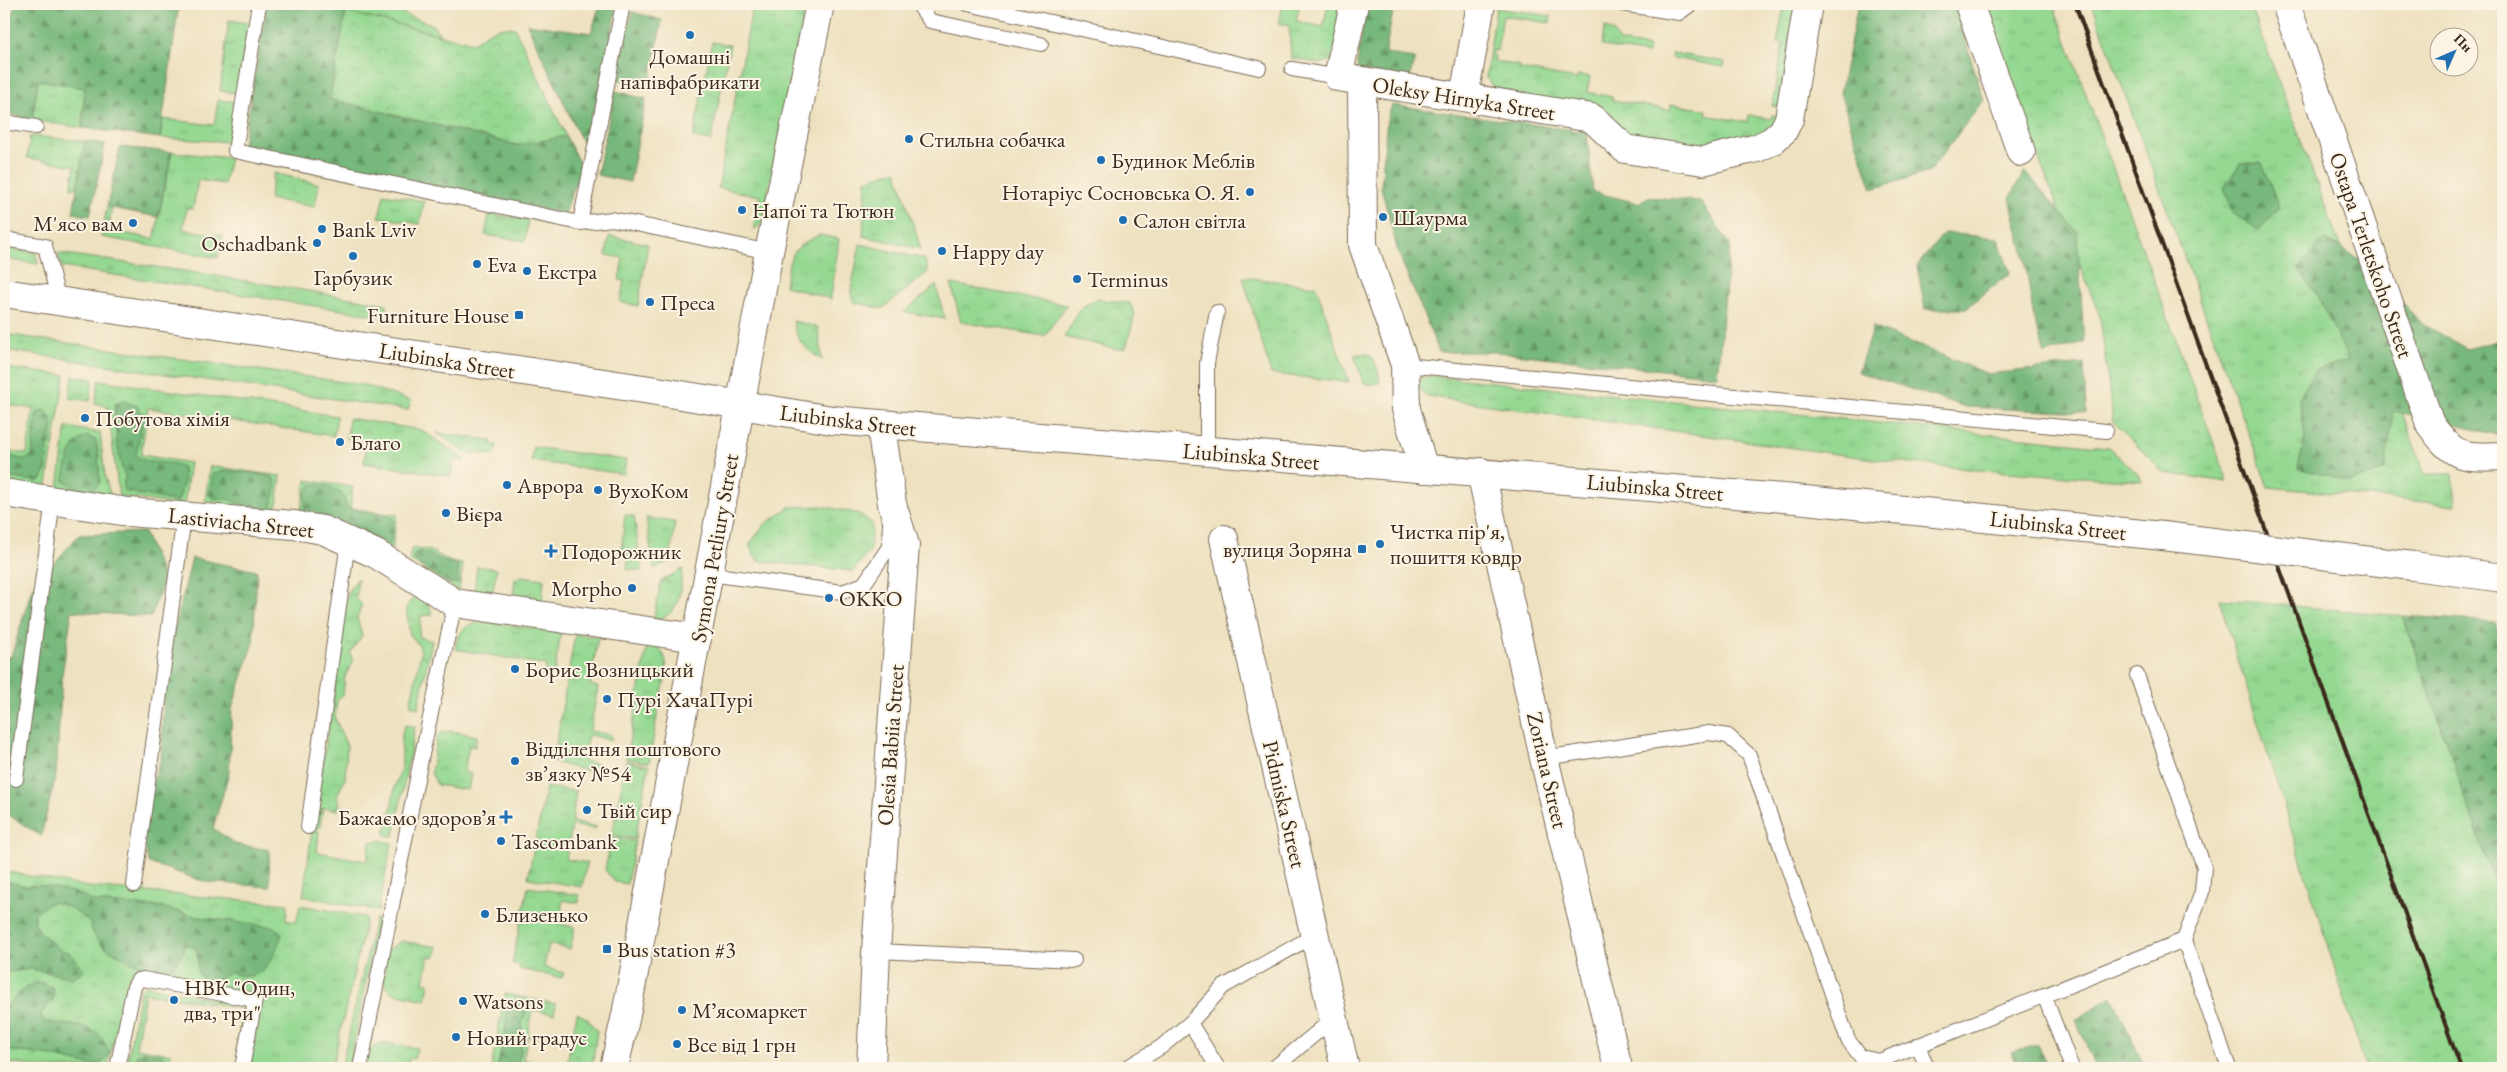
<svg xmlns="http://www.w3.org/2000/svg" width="2507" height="1072" viewBox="0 0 2507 1072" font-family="'EB Garamond',serif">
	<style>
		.grass { fill: url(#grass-tufts); stroke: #688158 }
		.forest { fill: url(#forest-firs); stroke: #59714c }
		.park { fill: url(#park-crowns); stroke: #688158 }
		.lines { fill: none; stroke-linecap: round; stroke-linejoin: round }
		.lane-casing { stroke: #7a6a57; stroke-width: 16 }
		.street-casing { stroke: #7a6a57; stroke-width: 30 }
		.secondary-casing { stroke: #7a6a57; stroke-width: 30 }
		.lane { stroke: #fff; stroke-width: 14 }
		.street { stroke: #fff; stroke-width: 28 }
		.secondary { stroke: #fff; stroke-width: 28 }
		.rail { stroke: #3b2a1e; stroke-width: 4 }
		.secondary-bridge-casing { stroke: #7a6a57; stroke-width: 30; stroke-linecap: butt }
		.secondary-bridge { stroke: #fff; stroke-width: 28 }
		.poi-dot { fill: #1f6fb2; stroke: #fcf5e5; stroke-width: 2 }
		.labels { text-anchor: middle; stroke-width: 4; stroke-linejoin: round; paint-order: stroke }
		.poi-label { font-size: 22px; fill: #3b2a1e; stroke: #fcf5e5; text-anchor: start }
		.street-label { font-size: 22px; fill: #3b2a1e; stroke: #fcf5e5 }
	</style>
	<defs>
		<pattern id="grass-tufts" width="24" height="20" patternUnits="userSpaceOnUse" patternTransform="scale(1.25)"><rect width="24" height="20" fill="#94d891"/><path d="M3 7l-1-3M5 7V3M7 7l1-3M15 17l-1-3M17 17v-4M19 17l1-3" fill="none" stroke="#80ba7d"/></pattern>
		<pattern id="forest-firs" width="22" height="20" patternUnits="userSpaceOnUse" patternTransform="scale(1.25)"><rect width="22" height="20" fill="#77b87b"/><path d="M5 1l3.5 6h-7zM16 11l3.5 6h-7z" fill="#639664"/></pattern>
		<pattern id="park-crowns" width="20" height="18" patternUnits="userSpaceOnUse" patternTransform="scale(1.25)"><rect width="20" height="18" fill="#94d891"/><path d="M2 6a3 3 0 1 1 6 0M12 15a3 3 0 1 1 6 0" fill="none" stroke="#80ba7d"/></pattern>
	</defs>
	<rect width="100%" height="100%" fill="#fcf5e5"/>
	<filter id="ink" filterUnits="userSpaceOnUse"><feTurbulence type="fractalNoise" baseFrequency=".02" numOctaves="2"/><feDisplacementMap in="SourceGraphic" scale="10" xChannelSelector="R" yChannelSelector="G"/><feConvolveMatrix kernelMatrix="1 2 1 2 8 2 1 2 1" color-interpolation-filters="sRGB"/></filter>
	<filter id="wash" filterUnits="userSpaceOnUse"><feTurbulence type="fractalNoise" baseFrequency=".0096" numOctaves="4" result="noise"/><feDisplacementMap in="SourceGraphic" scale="20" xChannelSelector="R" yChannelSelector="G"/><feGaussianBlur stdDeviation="1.12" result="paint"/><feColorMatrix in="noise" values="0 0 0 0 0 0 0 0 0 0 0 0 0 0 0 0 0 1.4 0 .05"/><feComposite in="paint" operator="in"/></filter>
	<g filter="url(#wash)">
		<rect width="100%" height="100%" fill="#eee1c0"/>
		<!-- grass -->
		<g class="grass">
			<path d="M347 4H387L404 14 431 24 441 35 346 12Z"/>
			<path d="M753 4H806L762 223 753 231 760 196 718 188Z"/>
			<path d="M1283 4H1300L1296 21 1323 27 1328 4H1344L1332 60 1321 64 1291 58 1289 26 1279 23Z"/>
			<path d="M1790 4H1801L1783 118 1752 142 1700 148 1639 138 1495 90 1486 77 1496 8 1551 16 1550 23 1503 16 1497 51 1493 50 1492 55 1495 56 1494 61 1520 66V69L1577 79 1578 75 1590 77 1587 92 1612 97V100L1670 110 1671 104 1707 110 1706 115 1747 122 1749 115 1771 119 1772 115 1779 116 1780 107 1772 106 1783 44 1777 43 1784 6 1789 7Z"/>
			<path d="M1979 4H2053L2228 482 2164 473 2113 422 2100 317Z"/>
			<path d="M2092 4H2250L2425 474H2453L2456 505 2268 487Z"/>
			<path d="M229 20 248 23 237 93 220 91Z"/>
			<path d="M1604 27 1614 32 1619 42 1649 47 1648 54 1602 46Z"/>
			<path d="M712 42 730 45 711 141 693 138Z"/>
			<path d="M1673 53 1725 62 1724 67 1672 58Z"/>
			<path d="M38 80 85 88 82 128 32 120Z"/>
			<path d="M218 100 237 102 230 142 160 138 163 119 214 125Z"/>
			<path d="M30 136 85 141 77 188H71L75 166 27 158Z"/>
			<path d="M172 152 230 158 224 184 198 180 193 209 187 208 183 229 223 236 218 258 101 237 107 207H112L108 230 154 239Z"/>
			<path d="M896 170 921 249 863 236 866 180Z"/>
			<path d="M274 173 319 184 315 207 269 199Z"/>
			<path d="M384 194 424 201 420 224 379 217Z"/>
			<path d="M489 214 528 220 525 241 485 235Z"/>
			<path d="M820 235 839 239 831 299 785 286C789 257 791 247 820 235Z"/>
			<path d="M609 236 648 244 638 306 620 302 624 281 619 280 623 258 606 255Z"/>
			<path d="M860 244 925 259 928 272 882 309 853 302 851 291Z"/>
			<path d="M4 248 36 253 38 264 4 259Z"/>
			<path d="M58 253 198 273 387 304 386 317 62 267Z"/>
			<path d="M1243 277 1316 286 1349 382 1271 374Z"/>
			<path d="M951 284 1067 305 1044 336 961 322Z"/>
			<path d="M936 285 945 319 904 312Z"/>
			<path d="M1097 299 1130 303 1135 314 1126 348 1116 349 1064 337 1082 307Z"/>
			<path d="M793 321 818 327 822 360C805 348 797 343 793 321Z"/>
			<path d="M4 334 365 385 411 401 408 410 4 350Z"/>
			<path d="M1366 353C1377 358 1378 371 1380 382L1371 385 1363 382 1354 355Z"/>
			<path d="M4 368 65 375 46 490 4 484V451L27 454 33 409 4 404Z"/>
			<path d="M73 376 93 379 90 401 69 398Z"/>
			<path d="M1435 376 2108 447 2139 475 2142 481 1977 470 1865 458 1425 396 1419 388V378Z"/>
			<path d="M99 380 337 416 334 436 148 408 141 455 190 463 184 506 119 496 108 407 95 403Z"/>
			<path d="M349 418 421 430 464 458V462L453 460 451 476 364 463 367 441 347 438Z"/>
			<path d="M66 427 100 433 105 477 111 497 58 489Z"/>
			<path d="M437 433 491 440V444L497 445 495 455 464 452Z"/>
			<path d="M533 447 626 460 624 474 531 461Z"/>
			<path d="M210 466 281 476 276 512 205 501Z"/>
			<path d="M306 480 353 487 350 508 397 515 392 550C358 531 338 522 300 515Z"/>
			<path d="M822 506 860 514 872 523 870 551 853 571 757 561 749 545 764 525 789 507Z"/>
			<path d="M625 515 634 516 642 571 627 569 629 556 621 554Z"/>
			<path d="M646 518 675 522 670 561 654 569Z"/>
			<path d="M412 548 429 550 451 562 463 564 459 591 409 560Z"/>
			<path d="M477 566 497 569 492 595 474 592Z"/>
			<path d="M683 569C679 595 682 614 653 621L661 581Z"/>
			<path d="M521 576 544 579 542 601 513 597 515 579Z"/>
			<path d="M358 578 356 598 362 605 357 618 362 636 350 653 353 662 345 676 343 695 337 700 335 718 347 746 345 779 337 796 340 804 338 810 323 808 320 828 312 829 339 662 348 591Z"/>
			<path d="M420 596 430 607 432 615 421 616 419 637 432 641 418 708 410 705 421 652 419 645 410 635 406 608 410 601Z"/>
			<path d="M2219 599 2403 616 2503 907V1068H2366Z"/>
			<path d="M484 622 561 632 554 675 545 673 546 665 455 649C459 630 465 624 484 622Z"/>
			<path d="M575 634 598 637 590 685 598 687 590 731 611 735 612 740 588 735 583 761 598 764 595 773 553 762Z"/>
			<path d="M648 641C676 654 665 676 660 702L637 698Z"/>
			<path d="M637 702 659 706 649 763 626 759Z"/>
			<path d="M405 725 415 727 394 836H387L384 832C392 817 391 803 395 786 397 779 401 772 402 764 403 749 398 739 405 725Z"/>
			<path d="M452 731 477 736 475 747 469 746 464 772 471 774 468 790 437 785 431 773 437 736 443 732Z"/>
			<path d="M626 761 649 766 635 839 612 835Z"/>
			<path d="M546 787 576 791 572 822 597 827 594 829 572 825 566 859 587 863 582 887 528 878Z"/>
			<path d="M312 831H319L317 852 367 861 370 842 381 840 392 843 378 911 303 896Z"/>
			<path d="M611 837 635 841 627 884 615 882 605 870Z"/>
			<path d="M4 871 88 887 288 904 286 920 296 922 300 905 365 917 366 921 332 1068H250L262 995 140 972 134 975 127 985 107 1068H47L4 1062Z"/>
			<path d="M528 887 579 895V903L563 900 559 924 575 927 570 949 549 944 544 967 564 973 562 978 519 969V965L512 964Z"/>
			<path d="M375 919H378L349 1068H341Z"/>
			<path d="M401 941 438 947 435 957 429 956 424 982 429 983 426 1000C383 991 379 996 388 950Z"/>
			<path d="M146 985 245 1006 246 1014 241 1040 237 1043 243 1008 145 993 136 1048 171 1054 169 1068H126L140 990Z"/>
			<path d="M505 994 556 1004 554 1014 532 1010 528 1034 550 1038 549 1040 528 1036 523 1059 545 1066 527 1062 525 1068H491Z"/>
			<path d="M577 1013 588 1019 597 1031 592 1068H566Z"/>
			<path d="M380 1043 417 1048 414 1059 409 1058 407 1068H365L369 1050Z"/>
		</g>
		<!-- forest -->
		<g class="forest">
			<path d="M15 4H179L160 138 82 128 85 88 38 80 32 120 4 112V30L9 31Z"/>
			<path d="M267 4H347L330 99 517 145 566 136 581 167 565 214 243 144Z"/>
			<path d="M600 4H618L586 150 527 24 591 33Z"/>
			<path d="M1367 4H1400L1398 13 1393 12 1385 53 1415 59 1409 79 1358 70 1357 63Z"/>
			<path d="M1862 4H1954L1984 100 1929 172 1872 189 1840 93 1858 5Z"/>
			<path d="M632 12 662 20 649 87 617 79Z"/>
			<path d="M615 91 646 99 630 182 597 175Z"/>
			<path d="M1392 105 1587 132 1593 192 1638 203 1648 197 1700 201 1730 244 1717 376 1497 352H1439L1398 252 1381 187 1387 119Z"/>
			<path d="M85 141 105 144 90 216 73 213Z"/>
			<path d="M120 147 172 152 158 217 107 207Z"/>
			<path d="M2240 163H2262L2279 208 2259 230 2234 214 2224 188Z"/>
			<path d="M2025 171 2077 232 2084 342 2045 354 2034 320 2025 260 2010 198Z"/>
			<path d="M1944 233 1998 238 2010 273 1965 309H1925L1917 266Z"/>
			<path d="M2325 239 2361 260 2422 324 2467 349 2503 339V436L2393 411 2385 470 2350 482 2298 468 2305 437 2299 399 2315 370 2348 360 2322 303 2298 268Z"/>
			<path d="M1873 327 1988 374 2084 364 2086 413 1966 407 1858 372Z"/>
			<path d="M124 401 138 407 144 415 136 455C150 468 169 459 183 467L184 482 178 502 124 491C123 486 125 481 125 476 125 474 122 471 122 469 118 454 113 418 115 404Z"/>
			<path d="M45 410C57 423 52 433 48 448 46 460 48 469 42 479L36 481 4 477V454L25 460 32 455 36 416 39 411Z"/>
			<path d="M87 436 96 440 98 450 100 482C91 498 75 489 64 480 66 464 70 442 87 436Z"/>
			<path d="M224 471 252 473 273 477 276 487 272 507 268 509 242 505 227 499 212 498 209 494 213 473Z"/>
			<path d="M312 484 328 486 342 493 347 506 351 509 391 517 394 520 390 545 342 520 306 513 305 512V493Z"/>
			<path d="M144 532 164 579 151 617 72 611 62 675 56 775 41 836 4 812V656L11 657 32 588 79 535Z"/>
			<path d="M419 551C433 554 443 563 458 565V583H450L417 563 413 559 415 553Z"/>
			<path d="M192 558 257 571 253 644 232 708 229 773 213 828 235 844 269 850 270 887 206 882 149 863 138 819 161 759 165 668Z"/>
			<path d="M2403 616 2495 622 2503 647V907Z"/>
			<path d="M4 881 26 886 40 885 74 892 94 902 162 907 198 917 274 927 282 934C273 960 261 987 231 972L214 982 205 981 198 973 197 949 188 945 172 968C154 971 143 968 128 960 106 948 96 946 89 921L67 906 52 902 35 912V923L40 932 59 949 70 953 84 970 73 978 31 969 4 973Z"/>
			<path d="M40 982 53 988V1000L41 1014 44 1021C74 1029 96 1018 110 1054L102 1063 90 1065 52 1056 4 1050V1008L25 988Z"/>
			<path d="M2112 996 2145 1068H2096L2076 1020Z"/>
			<path d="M515 1001 523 1003 527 1009 522 1024 521 1052 516 1068H497L505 1033 508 1005Z"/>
			<path d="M2038 1045 2050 1068H2017L2011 1053Z"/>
			<path d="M143 1052 163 1055 166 1068H136V1055Z"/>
		</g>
		<!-- park -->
		<path class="park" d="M346 12 473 43C486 34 497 24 515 28L566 136 518 145 330 99Z"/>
	</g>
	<g filter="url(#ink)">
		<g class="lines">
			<defs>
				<g id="lane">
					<path d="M259 4 235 151 580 223 612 219 769 252"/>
					<path d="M918 4 930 21 1041 44"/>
					<path d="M968 4 1259 68"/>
					<path d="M1622 4 1679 13 1691 4"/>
					<path d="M1292 69 1338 77"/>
					<path d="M4 122 36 127"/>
					<path d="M580 223 623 4"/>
					<path d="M4 239 45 246 59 302"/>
					<path d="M1405 365 2106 431"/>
					<path d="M1207 452V363L1217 312"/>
					<path d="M709 574 842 592 864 584 889 547 890 523"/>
					<path d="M2137 675 2204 867 2202 892 2184 940 2229 1068"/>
					<path d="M1544 758 1709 733 1728 736 1749 755 1848 1040 1861 1057 1879 1061 2184 940"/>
					<path d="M16 779 53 500"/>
					<path d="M308 827 348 542"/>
					<path d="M134 885 184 516"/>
					<path d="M876 951 1074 960"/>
					<path d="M2044 995 2072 1068"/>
					<path d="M1190 1023 1218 1068"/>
					<path d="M1918 1045 1927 1068"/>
					<path d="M117 1068 134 987 138 980 143 979 255 1000 242 1068"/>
					<path d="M360 1068 421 759 455 603"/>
					<path d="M1126 1068 1161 1047 1190 1023 1223 987 1315 935"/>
					<path d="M1274 1068 1333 1019"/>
				</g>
				<g id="street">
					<path d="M1354 4 1338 77 1592 118 1625 149 1703 161 1757 148 1772 141 1783 131 1789 119 1808 4"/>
					<path d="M1969 4 2021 152"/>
					<path d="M2286 4 2430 424C2455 459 2461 457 2503 456"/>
					<path d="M1362 82 1363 245 1405 365 1406 409 1424 469"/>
					<path d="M1464 96 1481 4"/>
					<path d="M1481 472 1544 758 1618 1068"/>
					<path d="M4 493 128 512 294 525 323 530 376 554 455 603 697 638"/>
					<path d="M1224 539 1345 1068"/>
					<path d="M871 1068 876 951 905 545 892 504 881 426"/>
				</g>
				<g id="secondary">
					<path d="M4 293 657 391 832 420 1795 499 2163 536"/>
					<path d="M2413 566 2503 578"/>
					<path d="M614 1068 626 1015 769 252 820 4"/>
				</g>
			</defs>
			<!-- lane casing -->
			<use href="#lane" class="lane-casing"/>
			<!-- street casing -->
			<use href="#street" class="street-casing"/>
			<!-- secondary casing -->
			<use href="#secondary" class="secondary-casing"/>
			<!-- lane -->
			<use href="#lane" class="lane"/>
			<!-- street -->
			<use href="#street" class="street"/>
			<!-- secondary -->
			<use href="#secondary" class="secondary"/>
			<!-- rail -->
			<path class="rail" d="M2075 4 2461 1068"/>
			<defs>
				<path id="secondary-bridge" d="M2163 536 2413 566"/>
			</defs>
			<!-- secondary-bridge casing -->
			<use href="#secondary-bridge" class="secondary-bridge-casing"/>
			<!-- secondary-bridge -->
			<use href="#secondary-bridge" class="secondary-bridge"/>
		</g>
	</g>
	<!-- markers -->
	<g class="poi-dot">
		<circle cx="690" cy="35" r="5"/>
		<circle cx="909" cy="139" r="5"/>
		<circle cx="1101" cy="160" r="5"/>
		<circle cx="1250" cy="192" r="5"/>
		<circle cx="742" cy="210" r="5"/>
		<circle cx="1383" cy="217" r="5"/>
		<circle cx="1123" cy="220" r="5"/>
		<circle cx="133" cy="223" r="5"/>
		<circle cx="322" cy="229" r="5"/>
		<circle cx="317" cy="243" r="5"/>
		<circle cx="942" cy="251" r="5"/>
		<circle cx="353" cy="256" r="5"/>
		<circle cx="477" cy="264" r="5"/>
		<circle cx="527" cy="271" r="5"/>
		<circle cx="1077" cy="279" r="5"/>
		<circle cx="650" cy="302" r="5"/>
		<rect x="514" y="310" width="10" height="10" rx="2.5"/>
		<circle cx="85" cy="418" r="5"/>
		<circle cx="340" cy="442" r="5"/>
		<circle cx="507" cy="485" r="5"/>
		<circle cx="598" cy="490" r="5"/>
		<circle cx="446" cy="513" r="5"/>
		<circle cx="1380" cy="544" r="5"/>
		<rect x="1357" y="544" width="10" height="10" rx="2.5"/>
		<path d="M548.5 543.5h5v5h5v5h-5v5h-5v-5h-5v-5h5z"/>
		<circle cx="632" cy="588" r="5"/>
		<circle cx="829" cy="598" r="5"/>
		<circle cx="515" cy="669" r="5"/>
		<circle cx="607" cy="699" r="5"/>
		<circle cx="515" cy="761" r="5"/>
		<circle cx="587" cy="810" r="5"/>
		<path d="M503.5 809.5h5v5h5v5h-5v5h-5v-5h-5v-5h5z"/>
		<circle cx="501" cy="841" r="5"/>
		<circle cx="485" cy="914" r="5"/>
		<rect x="602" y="944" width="10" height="10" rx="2.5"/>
		<circle cx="174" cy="1000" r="5"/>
		<circle cx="463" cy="1001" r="5"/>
		<circle cx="682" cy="1010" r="5"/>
		<circle cx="456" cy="1037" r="5"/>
		<circle cx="677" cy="1044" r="5"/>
	</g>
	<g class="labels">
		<!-- poi labels -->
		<g class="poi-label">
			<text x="690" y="64" text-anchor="middle">Домашні<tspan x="690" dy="25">напівфабрикати</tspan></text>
			<text x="919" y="147">Стильна собачка</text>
			<text x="1111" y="168">Будинок Меблів</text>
			<text x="1240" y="200" text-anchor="end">Нотаріус Сосновська О. Я.</text>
			<text x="752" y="218">Напої та Тютюн</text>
			<text x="1393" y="225">Шаурма</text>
			<text x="1133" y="228">Салон світла</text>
			<text x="123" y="231" text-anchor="end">М'ясо вам</text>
			<text x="332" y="237">Bank Lviv</text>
			<text x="307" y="251" text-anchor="end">Oschadbank</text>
			<text x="952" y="259">Happy day</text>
			<text x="487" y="272">Eva</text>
			<text x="537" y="279">Екстра</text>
			<text x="353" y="285" text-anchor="middle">Гарбузик</text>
			<text x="1087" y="287">Terminus</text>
			<text x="660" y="310">Преса</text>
			<text x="509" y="323" text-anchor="end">Furniture House</text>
			<text x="95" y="426">Побутова хімія</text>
			<text x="350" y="450">Благо</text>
			<text x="517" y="493">Аврора</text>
			<text x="608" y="498">ВухоКом</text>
			<text x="456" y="521">Вієра</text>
			<text x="1390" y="539">Чистка пір'я,<tspan x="1390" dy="25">пошиття ковдр</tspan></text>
			<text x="1352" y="557" text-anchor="end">вулиця Зоряна</text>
			<text x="561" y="559">Подорожник</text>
			<text x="622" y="596" text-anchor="end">Morpho</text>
			<text x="839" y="606">OKKO</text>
			<text x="525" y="677">Борис Возницький</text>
			<text x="617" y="707">Пурі ХачаПурі</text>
			<text x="525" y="756">Відділення поштового<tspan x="525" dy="25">зв’язку №54</tspan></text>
			<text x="597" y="818">Твій сир</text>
			<text x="496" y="825" text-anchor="end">Бажаємо здоровʼя</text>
			<text x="511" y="849">Tascombank</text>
			<text x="495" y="922">Близенько</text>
			<text x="617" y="957">Bus station #3</text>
			<text x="184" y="995">НВК "Один,<tspan x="184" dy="25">два, три"</tspan></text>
			<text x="473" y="1009">Watsons</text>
			<text x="692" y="1018">Мʼясомаркет</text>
			<text x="466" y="1045">Новий градус</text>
			<text x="687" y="1052">Все від 1 грн</text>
		</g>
		<!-- street labels -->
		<g class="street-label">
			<text transform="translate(1464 98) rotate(9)" y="8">Oleksy Hirnyka Street</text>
			<text transform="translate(2372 255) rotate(71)" y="8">Ostapa Terletskoho Street</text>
			<text transform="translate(447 360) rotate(9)" y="8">Liubinska Street</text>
			<text transform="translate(848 420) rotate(7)" y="8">Liubinska Street</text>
			<text transform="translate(1251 456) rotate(5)" y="8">Liubinska Street</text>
			<text transform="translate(1655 487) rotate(5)" y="8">Liubinska Street</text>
			<text transform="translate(241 522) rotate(6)" y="8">Lastiviacha Street</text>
			<text transform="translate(2058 525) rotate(6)" y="8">Liubinska Street</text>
			<text transform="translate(714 548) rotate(-80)" y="8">Symona Petliury Street</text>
			<text transform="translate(890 745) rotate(-86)" y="8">Olesia Babiia Street</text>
			<text transform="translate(1548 770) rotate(77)" y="8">Zoriana Street</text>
			<text transform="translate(1285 804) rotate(77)" y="8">Pidmiska Street</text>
		</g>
	</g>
	<!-- margin -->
	<rect width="2507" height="1072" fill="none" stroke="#fcf5e5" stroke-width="20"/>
	<!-- north arrow -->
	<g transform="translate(2454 52) rotate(45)"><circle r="24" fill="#fcf5e5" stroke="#afa495"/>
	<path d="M0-4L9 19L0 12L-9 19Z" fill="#1f6fb2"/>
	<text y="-8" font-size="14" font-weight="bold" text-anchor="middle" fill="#3b2a1e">Пн</text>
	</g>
</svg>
